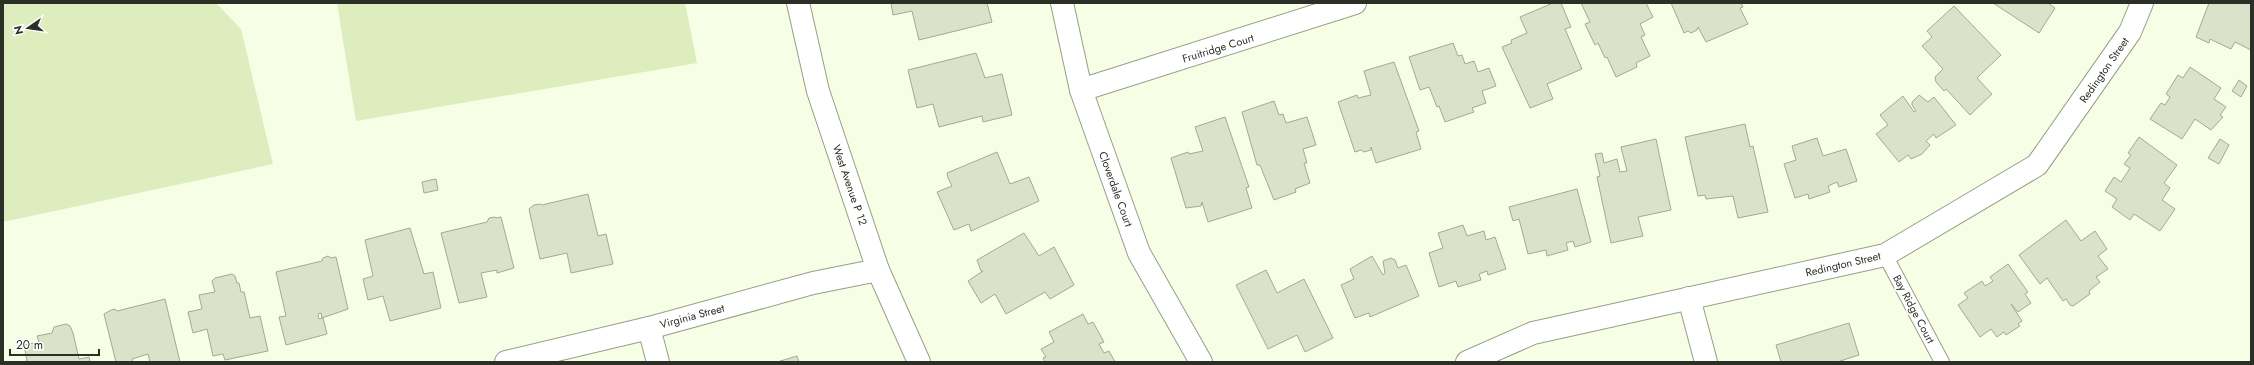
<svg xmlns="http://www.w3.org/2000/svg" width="2254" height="365" viewBox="0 0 2254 365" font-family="Jost,sans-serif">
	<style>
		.green { fill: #deedbd }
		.building { fill: #dae2ca; stroke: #a2aa93 }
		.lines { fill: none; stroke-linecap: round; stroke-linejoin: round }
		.lane-casing { stroke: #989f88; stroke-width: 16 }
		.street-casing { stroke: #989f88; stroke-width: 24 }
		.lane { stroke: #fff; stroke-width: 14 }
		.street { stroke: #fff; stroke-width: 22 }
		.labels { text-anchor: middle; stroke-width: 3.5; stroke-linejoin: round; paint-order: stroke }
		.street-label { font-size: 11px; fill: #2c2f26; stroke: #fff }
	</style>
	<rect width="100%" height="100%" fill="#f6fee6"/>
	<!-- green -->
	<g class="green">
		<path d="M3 3H216L241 29 273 164 3 222Z"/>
		<path d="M337 3H685L697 63 356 121Z"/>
	</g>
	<!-- building -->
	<g class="building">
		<path d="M891 3H987L992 22 919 40 912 11 893 15Z"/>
		<path d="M1553 3H1561L1571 27 1565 29 1582 69 1547 84 1553 99 1530 108 1502 47 1512 43 1511 40 1527 33 1520 17Z"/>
		<path d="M1581 3H1646L1653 17 1640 24 1645 35 1641 37 1650 56 1636 63 1637 67 1616 77 1607 57 1605 58 1598 43 1595 45 1585 24 1590 22Z"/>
		<path d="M1671 3H1741L1743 7 1740 8 1748 24 1706 42 1698 27 1697 30 1691 33 1688 31 1684 33Z"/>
		<path d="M1993 3H2048L2055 8 2039 33Z"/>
		<path d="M2209 3H2251V50L2235 42 2231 49 2210 39 2209 43 2196 37Z"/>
		<path d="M1954 6 2001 55 1977 78 1992 94 1970 115 1946 89 1944 91 1936 82 1935 77 1943 69 1922 46 1932 37 1927 31Z"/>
		<path d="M1453 43 1458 56 1462 55 1465 64 1474 61 1478 72 1489 68 1496 86 1482 91 1486 103 1472 108 1474 112 1445 122 1439 106 1437 107 1429 87 1420 90 1409 57Z"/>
		<path d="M976 53 985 78 1002 74 1012 115 983 122 982 116 939 127 933 104 917 108 908 70Z"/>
		<path d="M1394 62 1419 131 1416 132 1421 149 1376 163 1371 147V150L1364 152 1361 150 1355 152 1338 102 1357 95 1358 98 1371 95 1364 71Z"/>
		<path d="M2190 67 2221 88 2214 99 2226 107 2220 115 2223 117 2211 130 2195 119 2182 139 2150 119 2161 103 2165 105 2170 97 2166 94 2178 75 2183 78Z"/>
		<path d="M2239 80 2247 86 2241 97 2232 91Z"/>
		<path d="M1919 95 1928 102 1934 97 1956 125 1936 138 1934 134 1926 141 1930 145 1922 154 1911 159 1908 155 1899 162 1876 134 1888 125 1880 115 1903 96 1914 112 1916 111 1912 105V102Z"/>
		<path d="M1274 101 1279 115 1283 114 1286 123 1307 117 1316 145 1303 149 1307 163H1304L1310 183 1295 189 1296 192 1274 200 1260 165H1257L1242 112Z"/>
		<path d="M1225 117 1249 187 1246 188 1252 208 1208 222 1202 202 1201 206 1186 208 1171 158 1188 152 1189 154 1203 151 1195 127Z"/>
		<path d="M1745 124 1750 147 1753 146 1768 212 1738 218 1733 196 1706 199 1705 195 1698 196 1685 137Z"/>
		<path d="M2139 137 2177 165 2164 183 2170 188 2162 200 2175 209 2160 231 2134 214 2130 220 2112 207 2117 199 2105 191 2114 177 2121 182 2130 168 2124 164 2131 155 2128 153Z"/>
		<path d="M1817 138 1823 156 1846 149 1857 181 1839 187 1837 182 1828 186 1830 192 1809 199 1808 194 1795 198 1784 164 1796 160 1792 146Z"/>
		<path d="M1656 139 1671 210 1638 217 1643 236 1611 243 1597 177 1600 176 1595 154 1602 153 1604 163 1617 159 1620 172 1627 171 1621 147Z"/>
		<path d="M2220 139 2229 145 2219 164 2208 158Z"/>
		<path d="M997 152 1010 184 1029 177 1039 201 971 231 969 224 954 230 937 192 952 186 948 178 947 173Z"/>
		<path d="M436 179 438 190 424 193 422 182Z"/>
		<path d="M1577 189 1591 242 1575 247 1573 241 1566 243 1568 250 1547 256 1546 250 1528 254 1519 219 1513 221 1509 207Z"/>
		<path d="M588 194 598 236 606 234 613 264 571 273 567 253 540 259 529 209 534 205 540 204 542 205Z"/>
		<path d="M495 217 496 218 501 217 514 268 497 273V270L481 273 487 297 459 303 441 233 487 222 489 218Z"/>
		<path d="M2066 220 2081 241 2095 231 2107 249 2098 256 2108 269 2096 277 2100 282 2089 291 2090 294 2073 306 2070 305 2066 299 2063 301 2047 278 2040 284 2019 255Z"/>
		<path d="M1463 225 1467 236 1484 231 1486 240 1495 237 1506 269 1488 275 1487 271 1479 274 1481 280 1458 287 1456 281 1439 287 1429 253 1443 248 1438 233Z"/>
		<path d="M410 228 424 274 433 272 441 308 390 321 383 296 368 300 363 279 373 276 365 240Z"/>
		<path d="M1024 233 1039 256 1054 247 1074 285 1050 299 1045 292 1006 314 995 294 981 303 968 281 983 271H981L977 260Z"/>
		<path d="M328 256 331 258 336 257 348 309 322 318 321 313 318 314 319 319 323 318 327 334 286 345 279 317 286 316 276 272 322 261 323 258Z"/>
		<path d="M1372 256 1383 275 1385 273 1383 261 1391 258 1395 260 1398 268 1406 265 1419 296 1370 317 1369 313 1355 318 1341 285 1354 279 1350 269Z"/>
		<path d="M2008 264 2028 292 2025 294 2031 303 2018 312 2011 304 2022 321 2018 324 2020 326 2006 335 2004 332 1997 337 1991 329 1980 337 1958 305 1968 298 1964 293 1982 281 1985 286 1993 281 1990 277Z"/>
		<path d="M1266 270 1277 293 1304 279 1333 338 1305 352 1297 335 1268 349 1236 285Z"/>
		<path d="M232 274 235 276 237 283H239L241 292H244L250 318 260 316 268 351 225 360 223 354 213 356 207 329 193 333 188 312 202 309 199 295 215 292 212 281 215 278Z"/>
		<path d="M165 299 180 362H150L148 354 132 359 133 362H116L104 314 111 310 115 309 117 311Z"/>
		<path d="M1083 314 1088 324 1093 322 1104 342 1099 344 1104 353 1109 351 1115 362H1045L1043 358 1046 357 1041 349 1054 342 1049 332Z"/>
		<path d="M1849 323 1859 355 1837 362H1781L1776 345Z"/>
		<path d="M66 324 70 326 73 333 79 359 89 357 90 362H23L27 361 24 345 39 342 37 336 52 333 54 327Z"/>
		<path d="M797 356 799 362H777Z"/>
	</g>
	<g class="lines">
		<defs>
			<path id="lane" d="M1885 255 1942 362"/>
			<g id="street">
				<path d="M798 3 818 91 878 270 919 362"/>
				<path d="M1062 3 1081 90 1139 253 1201 362"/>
				<path d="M1081 90 1355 3"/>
				<path d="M1689 298 1706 362"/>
				<path d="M649 328 658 362"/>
				<path d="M506 362 649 328 813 283 878 270"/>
				<path d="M1467 362 1533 333 1885 255 2037 165 2130 32 2142 3"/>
			</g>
		</defs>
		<!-- lane casing -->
		<use href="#lane" class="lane-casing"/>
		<!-- street casing -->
		<use href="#street" class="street-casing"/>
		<!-- lane -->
		<use href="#lane" class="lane"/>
		<!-- street -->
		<use href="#street" class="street"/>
	</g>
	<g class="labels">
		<!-- street labels -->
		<g class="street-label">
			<text transform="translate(1218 48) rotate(-17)" y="4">Fruitridge Court</text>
			<text transform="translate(2104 70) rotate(-55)" y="4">Redington Street</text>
			<text transform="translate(850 185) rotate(71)" y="4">West Avenue P 12</text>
			<text transform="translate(1116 189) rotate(70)" y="4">Cloverdale Court</text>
			<text transform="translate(1843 264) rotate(-13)" y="4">Redington Street</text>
			<text transform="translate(1914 309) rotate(62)" y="4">Bay Ridge Court</text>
			<text transform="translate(692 316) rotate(-15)" y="4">Virginia Street</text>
		</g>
	</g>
	<!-- border -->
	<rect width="2254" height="365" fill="none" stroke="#2c2f26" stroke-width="8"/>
	<!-- north arrow -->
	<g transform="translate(28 28) rotate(257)" stroke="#ffffff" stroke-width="3" paint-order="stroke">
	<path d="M0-3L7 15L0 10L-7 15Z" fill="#2c2f26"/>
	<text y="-6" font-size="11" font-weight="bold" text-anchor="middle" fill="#2c2f26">N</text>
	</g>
	<!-- scale -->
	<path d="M10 349v6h89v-6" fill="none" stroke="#2c2f26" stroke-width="2"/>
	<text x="16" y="349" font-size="12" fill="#2c2f26" stroke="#ffffff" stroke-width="3" paint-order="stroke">20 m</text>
</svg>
